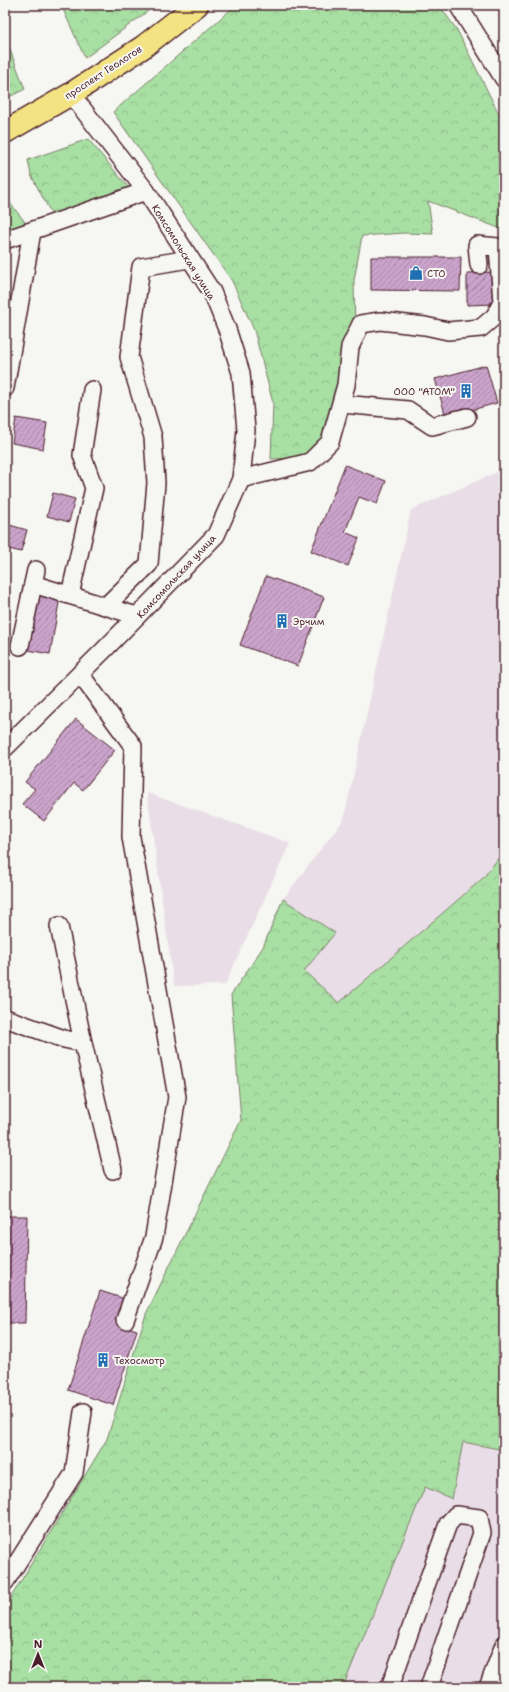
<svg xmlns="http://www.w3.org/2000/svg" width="509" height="1692" viewBox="0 0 509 1692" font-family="'Shantell Sans',sans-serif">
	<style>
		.built { fill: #e9dde7 }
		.forest { fill: url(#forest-crowns); stroke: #797f67 }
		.building { fill: url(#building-hatch); stroke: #4a1f2b }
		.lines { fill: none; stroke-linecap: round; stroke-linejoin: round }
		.minor-casing { stroke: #4a1f2b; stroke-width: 20 }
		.major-casing { stroke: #4a1f2b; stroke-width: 25 }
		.minor { stroke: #f6f6f2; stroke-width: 17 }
		.major { stroke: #f4e382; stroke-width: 22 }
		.labels { text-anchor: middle; stroke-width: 4; stroke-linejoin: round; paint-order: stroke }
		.street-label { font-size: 10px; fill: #4a1f2b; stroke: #f6f6f2 }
		.poi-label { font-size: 10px; fill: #4a1f2b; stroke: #f6f6f2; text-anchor: start }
	</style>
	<defs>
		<pattern id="forest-crowns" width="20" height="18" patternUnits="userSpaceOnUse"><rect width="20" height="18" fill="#a8dfa3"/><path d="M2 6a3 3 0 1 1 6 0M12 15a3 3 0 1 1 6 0" fill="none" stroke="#92bf8c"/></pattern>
		<pattern id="building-hatch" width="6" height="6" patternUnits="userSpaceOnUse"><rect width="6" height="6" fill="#cba4cc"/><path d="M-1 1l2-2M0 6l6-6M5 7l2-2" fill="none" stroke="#a785a6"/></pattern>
	</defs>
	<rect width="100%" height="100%" fill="#f6f6f2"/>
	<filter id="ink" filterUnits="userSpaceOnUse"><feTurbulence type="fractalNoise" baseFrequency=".025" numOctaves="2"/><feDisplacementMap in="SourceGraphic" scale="8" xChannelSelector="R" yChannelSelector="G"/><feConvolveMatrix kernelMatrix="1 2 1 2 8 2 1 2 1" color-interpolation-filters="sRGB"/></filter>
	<g filter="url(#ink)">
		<!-- built -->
		<g class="built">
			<path d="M504 469V851L483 878 339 1003 303 971 335 933 283 899 344 819 411 510Z"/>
			<path d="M147 793 290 843 225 985 174 986Z"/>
			<path d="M463 1442 504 1450V1642L487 1687H343L425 1487 452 1498Z"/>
		</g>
		<!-- forest -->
		<g class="forest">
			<path d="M61 5H156L85 58Z"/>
			<path d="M236 5H439L457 30 504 124V230L428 201 433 234 404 233 362 236 354 280 355 335 342 404 316 457 271 459 273 403 254 330 232 281 113 112Z"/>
			<path d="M5 37 25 89 5 99Z"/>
			<path d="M88 139 129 188 90 201 53 217 31 175 28 160Z"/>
			<path d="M5 197 25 222 5 235Z"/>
			<path d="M504 851V1450L463 1442 452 1499 425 1487 343 1687H5V1607L107 1439 146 1314 241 1120 231 995 263 947 283 899 335 933 304 971 339 1003 483 878Z"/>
		</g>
		<!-- building -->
		<g class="building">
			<path d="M371 257H461L460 291 371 290Z"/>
			<path d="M494 272V304L467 305V273Z"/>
			<path d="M486 365 497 403 446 417 435 379Z"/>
			<path d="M16 418 47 423 43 449 12 443Z"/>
			<path d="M345 465 386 481 377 504 359 497 345 532 359 538 348 566 311 551Z"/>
			<path d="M53 493 75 499 69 522 47 516Z"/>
			<path d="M6 524 27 530 21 552 5 548Z"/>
			<path d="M266 576 324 597 298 666 240 645Z"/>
			<path d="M39 593 60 597 50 654 28 650Z"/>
			<path d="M76 719 115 750 83 790 74 783 44 821 22 804 35 789 25 782Z"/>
			<path d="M6 1216H27L25 1323H5Z"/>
			<path d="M100 1291 125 1299 117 1324 137 1330 113 1405 68 1390Z"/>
		</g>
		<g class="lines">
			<defs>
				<g id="minor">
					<path d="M458 5 504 79"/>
					<path d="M5 240 146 191"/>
					<path d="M5 388 32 231"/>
					<path d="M342 404 408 410 432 426 467 417"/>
					<path d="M241 479 310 462 330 442 346 385 350 347 361 324 380 321 425 326 448 331 481 328 495 316 502 302 498 247 477 245 479 265"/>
					<path d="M33 584 137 616"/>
					<path d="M70 595 94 488 82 455 92 390"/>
					<path d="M106 606 149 564 156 483 153 437 129 357 141 267 189 259"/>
					<path d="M20 646 36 570"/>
					<path d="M80 674 133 746 131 837 177 1097 154 1237 125 1320"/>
					<path d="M5 748 105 649 216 535 241 479 246 430 241 373 227 329 212 292 146 191 71 94"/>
					<path d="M5 1018 64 1039 83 1043 59 926"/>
					<path d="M83 1043 113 1170"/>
					<path d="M5 1582 74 1473 83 1412"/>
					<path d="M390 1687 448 1524 456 1515 479 1518 482 1533 429 1687"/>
					<path d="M488 1687 504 1645"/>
				</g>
				<path id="major" d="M5 132 71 94 143 47 197 5"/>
			</defs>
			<!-- minor casing -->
			<use href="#minor" class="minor-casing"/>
			<!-- major casing -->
			<use href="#major" class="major-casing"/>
			<!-- minor -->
			<use href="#minor" class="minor"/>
			<!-- major -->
			<use href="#major" class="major"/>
		</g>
	</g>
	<!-- icons -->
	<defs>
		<symbol id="shop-bare" viewBox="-9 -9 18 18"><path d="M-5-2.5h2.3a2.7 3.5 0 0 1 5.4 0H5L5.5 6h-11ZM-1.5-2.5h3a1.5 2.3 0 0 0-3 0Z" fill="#1f6fb2" stroke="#f6f6f2" stroke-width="2.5" paint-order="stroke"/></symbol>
		<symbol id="building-bare" viewBox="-9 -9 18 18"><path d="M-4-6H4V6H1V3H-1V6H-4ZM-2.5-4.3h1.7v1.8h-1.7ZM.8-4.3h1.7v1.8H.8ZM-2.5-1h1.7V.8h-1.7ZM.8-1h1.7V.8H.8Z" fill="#1f6fb2" stroke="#f6f6f2" stroke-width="2.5" paint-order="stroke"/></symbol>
	</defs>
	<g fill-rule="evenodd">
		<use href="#shop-bare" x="406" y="263" width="20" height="20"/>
		<use href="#building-bare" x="456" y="381" width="20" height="20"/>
		<use href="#building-bare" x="272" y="611" width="20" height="20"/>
		<use href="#building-bare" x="93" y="1350" width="20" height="20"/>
	</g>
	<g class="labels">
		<!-- street labels -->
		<g class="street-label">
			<text transform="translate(103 72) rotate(-33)" y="4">проспект Геологов</text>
			<text transform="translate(184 252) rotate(58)" y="4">Комсомольская улица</text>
			<text transform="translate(176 576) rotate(-47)" y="4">Комсомольская улица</text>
		</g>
		<!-- poi labels -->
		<g class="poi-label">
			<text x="427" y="277">СТО</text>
			<text x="455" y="395" text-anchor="end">ООО "АТОМ"</text>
			<text x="293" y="625">Эрчим</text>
			<text x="114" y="1364">Техосмотр</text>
		</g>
	</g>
	<!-- margin -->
	<rect width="509" height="1692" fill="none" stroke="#f6f6f2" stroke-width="20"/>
	<rect x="10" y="10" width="489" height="1672" fill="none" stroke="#4a1f2b" stroke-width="1.5" filter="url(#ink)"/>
	<!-- north arrow -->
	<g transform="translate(38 1654)" stroke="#f6f6f2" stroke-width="3" paint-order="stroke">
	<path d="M0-3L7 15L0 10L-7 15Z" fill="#4a1f2b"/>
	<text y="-6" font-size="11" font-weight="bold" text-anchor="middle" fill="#4a1f2b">N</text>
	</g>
</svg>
